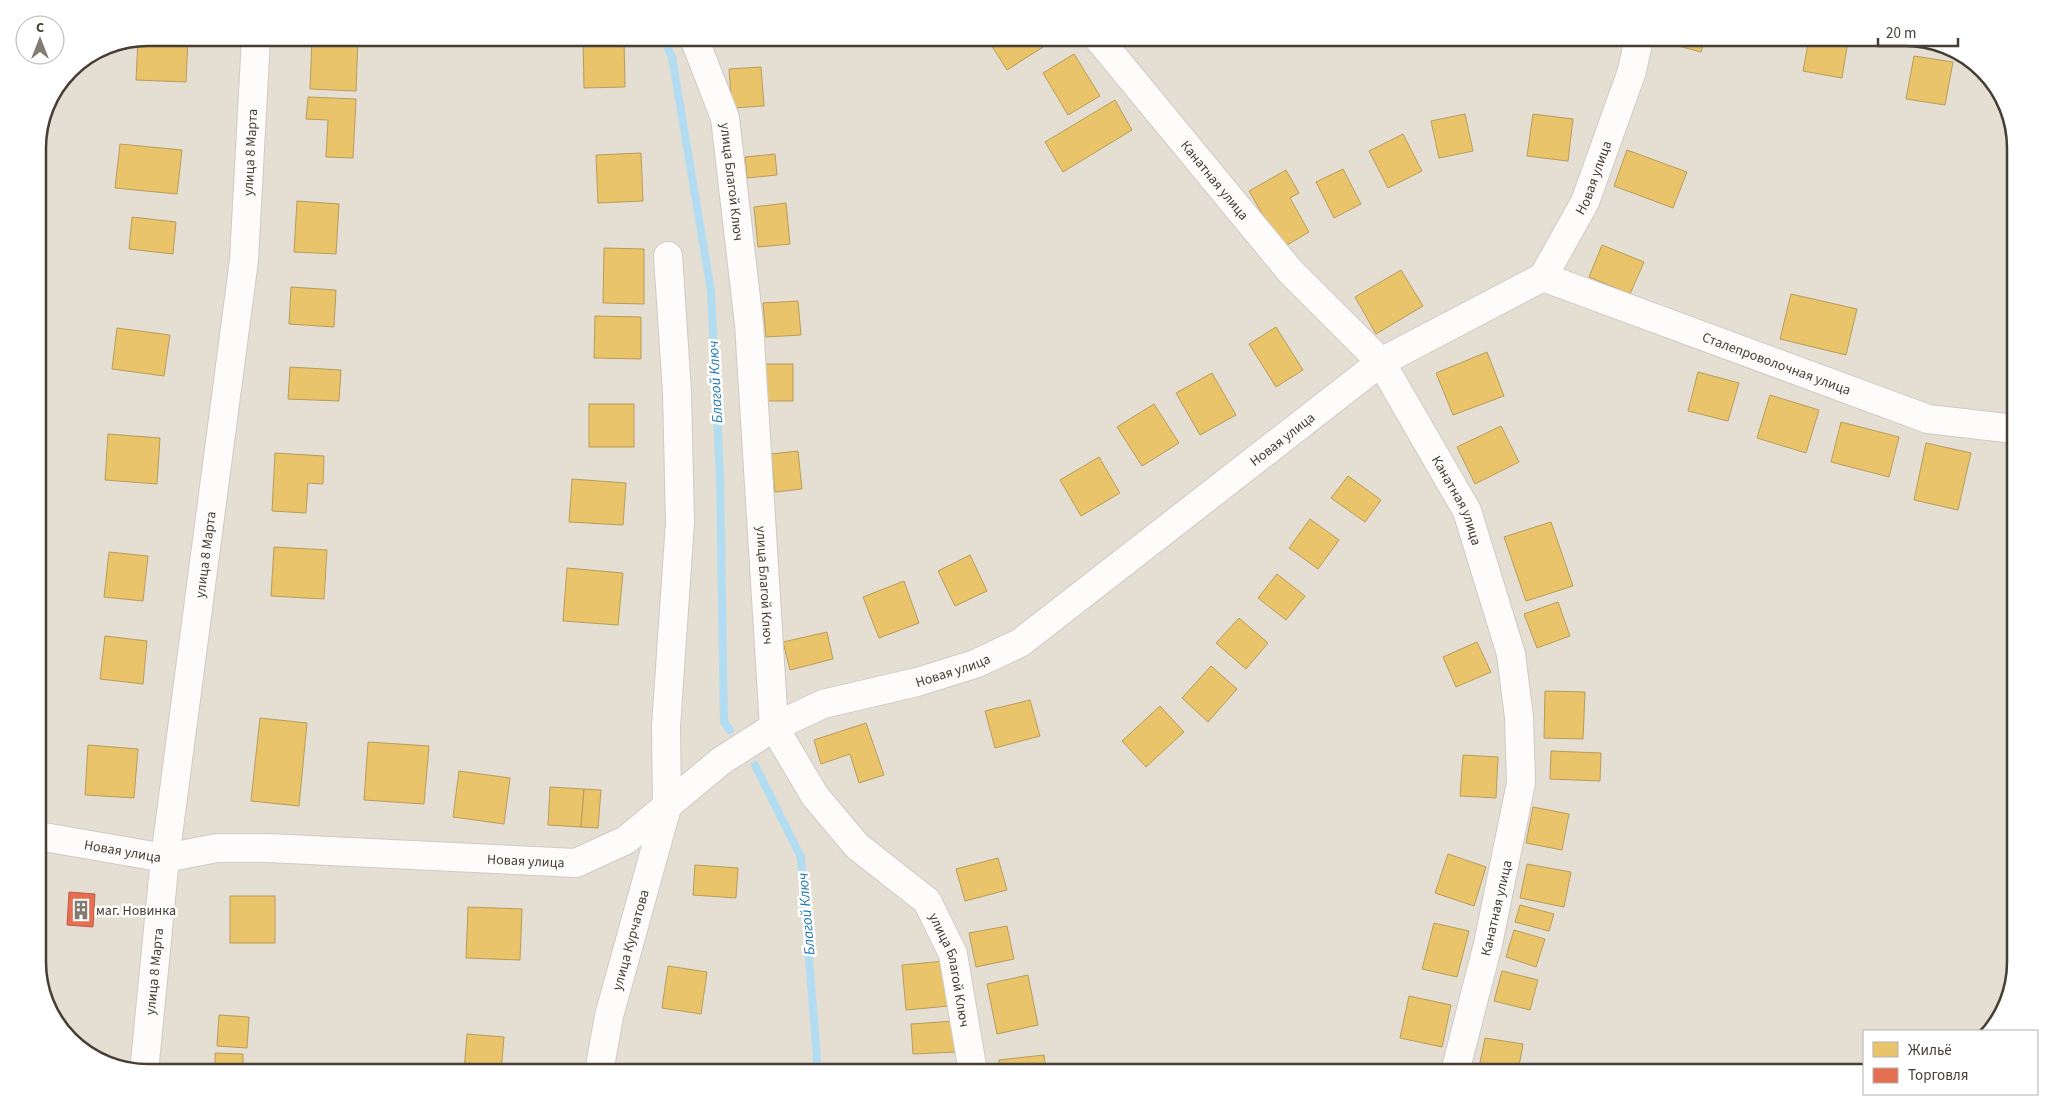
<svg xmlns="http://www.w3.org/2000/svg" width="2053" height="1110" viewBox="0 0 2053 1110" font-family="'Source Sans 3',sans-serif">
	<style>
		.residential { fill: #e5ded3 }
		.homes { fill: #e9c46a; stroke: #b89c5a }
		.shops { fill: #e76f51; stroke: #b76048 }
		.lines { fill: none; stroke-linecap: round; stroke-linejoin: round }
		.stream { stroke: #b2dcf2; stroke-width: 8 }
		.minor-casing { stroke: #cecac4; stroke-width: 30 }
		.minor { stroke: #fdfcfb; stroke-width: 28 }
		.labels { text-anchor: middle; stroke-width: 5; stroke-linejoin: round; paint-order: stroke }
		.street-label { font-size: 14px; fill: #463d33; stroke: #fff }
		.poi-label { font-size: 14px; fill: #463d33; stroke: #fff; text-anchor: start }
		.water-label { font-size: 15px; font-style: italic; fill: #217bb2; stroke: #fff }
		.rim { fill: none; stroke: #463d33; stroke-width: 2.5 }
	</style>
	<rect width="100%" height="100%" fill="#f0ede6"/>
	<!-- residential -->
	<path class="residential" d="M148 38H1905L1954 49 1997 87 2015 141V962L2004 1011 1985 1031H1864V1072H148L99 1061 56 1023 38 970V141L46 105 70 70 106 46Z"/>
	<!-- homes -->
	<g class="homes">
		<path d="M148 38H188L186 82 136 80 138 39Z"/>
		<path d="M312 38H358L356 91 310 89Z"/>
		<path d="M583 38H624L625 87 584 88Z"/>
		<path d="M992 38H1037L1043 47 1007 70 988 40Z"/>
		<path d="M1664 38H1705L1701 52 1663 42Z"/>
		<path d="M1809 38H1830L1848 41 1842 78 1803 71Z"/>
		<path d="M1074 54 1100 96 1068 115 1043 73Z"/>
		<path d="M1914 56 1953 62 1945 105 1906 99Z"/>
		<path d="M761 67 764 106 732 108 729 69Z"/>
		<path d="M308 97 356 99 353 158 326 157 328 120 306 119Z"/>
		<path d="M1115 100 1132 130 1063 172 1045 142Z"/>
		<path d="M1465 114 1473 151 1439 158 1431 121Z"/>
		<path d="M1533 114 1573 119 1568 161 1527 156Z"/>
		<path d="M1403 134 1422 171 1388 188 1369 151Z"/>
		<path d="M120 144 182 150 177 194 115 188Z"/>
		<path d="M1627 150 1687 172 1673 208 1614 186Z"/>
		<path d="M641 153 643 201 598 203 596 155Z"/>
		<path d="M775 154 777 175 747 178 745 157Z"/>
		<path d="M1343 169 1361 204 1334 218 1316 182Z"/>
		<path d="M1286 170 1299 193 1290 198 1309 232 1282 248 1249 191Z"/>
		<path d="M297 201 339 204 336 254 294 252Z"/>
		<path d="M786 203 790 244 758 247 754 207Z"/>
		<path d="M132 217 176 222 173 254 129 249Z"/>
		<path d="M1602 245 1644 262 1630 294 1589 277Z"/>
		<path d="M604 248 644 249V304L603 303Z"/>
		<path d="M1401 270 1423 306 1376 334 1355 297Z"/>
		<path d="M291 287 336 290 334 327 289 324Z"/>
		<path d="M1791 294 1857 309 1846 355 1780 339Z"/>
		<path d="M798 301 801 335 766 337 763 303Z"/>
		<path d="M595 316 641 317V359L594 358Z"/>
		<path d="M1276 327 1303 370 1276 387 1249 344Z"/>
		<path d="M117 328 170 335 164 376 112 369Z"/>
		<path d="M1487 352 1504 396 1453 415 1436 373Z"/>
		<rect x="764" y="364" width="29" height="37"/>
		<path d="M290 367 341 370 339 401 288 399Z"/>
		<path d="M1698 372 1739 383 1728 421 1688 411Z"/>
		<path d="M1212 373 1236 415 1200 435 1176 393Z"/>
		<path d="M1770 395 1819 410 1806 453 1757 438Z"/>
		<rect x="589" y="404" width="45" height="43"/>
		<path d="M1154 404 1179 443 1142 466 1117 427Z"/>
		<path d="M1841 422 1899 437 1889 477 1831 462Z"/>
		<path d="M1501 426 1519 462 1475 484 1457 447Z"/>
		<path d="M108 434 160 438 157 484 105 480Z"/>
		<path d="M1926 443 1971 453 1958 510 1914 500Z"/>
		<path d="M798 451 802 489 775 492 771 454Z"/>
		<path d="M275 453 324 456 323 484 308 483 306 513 272 511Z"/>
		<path d="M1099 457 1120 493 1081 516 1060 480Z"/>
		<path d="M1348 476 1381 500 1365 522 1331 498Z"/>
		<path d="M572 479 626 483 623 525 569 522Z"/>
		<path d="M1310 519 1339 540 1318 569 1289 548Z"/>
		<path d="M1551 522 1573 586 1526 601 1504 537Z"/>
		<path d="M274 547 327 550 324 599 271 596Z"/>
		<path d="M109 552 148 556 143 601 104 597Z"/>
		<path d="M970 555 987 591 955 606 938 571Z"/>
		<path d="M567 568 623 573 618 625 563 621Z"/>
		<path d="M1277 574 1305 596 1286 620 1258 598Z"/>
		<path d="M904 581 919 623 879 638 863 597Z"/>
		<path d="M1558 602 1570 636 1537 648 1524 614Z"/>
		<path d="M1239 618 1268 643 1246 669 1216 643Z"/>
		<path d="M827 632 833 659 790 670 783 642Z"/>
		<path d="M105 636 147 641 143 684 100 679Z"/>
		<path d="M1477 642 1491 672 1456 687 1443 657Z"/>
		<path d="M1211 666 1237 689 1208 722 1182 698Z"/>
		<path d="M1545 691 1585 692 1583 739 1544 738Z"/>
		<path d="M1030 700 1040 736 995 748 985 711Z"/>
		<path d="M1160 706 1184 732 1146 767 1122 741Z"/>
		<path d="M260 718 307 723 299 806 251 801Z"/>
		<path d="M866 723 884 775 859 783 850 754 821 764 814 740Z"/>
		<path d="M368 742 429 746 424 804 364 800Z"/>
		<path d="M88 745 138 749 134 798 85 795Z"/>
		<path d="M1551 751 1601 753 1600 781 1550 779Z"/>
		<path d="M1463 755 1498 757 1496 798 1460 796Z"/>
		<path d="M459 771 510 778 504 824 453 817Z"/>
		<path d="M550 787 584 789 581 827 548 825Z"/>
		<path d="M584 789 601 790 598 828 581 827Z"/>
		<path d="M1533 807 1569 814 1562 850 1526 843Z"/>
		<path d="M1448 854 1486 867 1474 906 1435 893Z"/>
		<path d="M998 858 1007 890 965 901 956 869Z"/>
		<path d="M1527 864 1571 872 1564 907 1520 898Z"/>
		<path d="M695 865 738 868 736 898 693 895Z"/>
		<rect x="230" y="896" width="45" height="47"/>
		<path d="M1520 905 1554 914 1549 931 1515 922Z"/>
		<path d="M468 907 522 909 520 960 466 958Z"/>
		<path d="M1434 923 1469 931 1457 977 1422 969Z"/>
		<path d="M1007 926 1014 959 976 967 969 933Z"/>
		<path d="M1514 930 1545 939 1536 967 1506 957Z"/>
		<path d="M945 961 949 1006 906 1010 902 965Z"/>
		<path d="M668 966 707 972 701 1014 662 1008Z"/>
		<path d="M1502 971 1538 980 1530 1010 1494 1001Z"/>
		<path d="M1028 975 1038 1025 997 1034 987 984Z"/>
		<path d="M1409 996 1451 1005 1442 1047 1400 1038Z"/>
		<path d="M219 1015 249 1017 247 1048 217 1046Z"/>
		<path d="M955 1021 957 1052 913 1054 911 1024Z"/>
		<path d="M467 1034 504 1037 501 1072H464Z"/>
		<path d="M1485 1038 1523 1044 1518 1072H1501L1479 1068Z"/>
		<path d="M215 1053 243 1054V1072H215Z"/>
		<path d="M1044 1055 1046 1072H1000L999 1060Z"/>
		<path d="M1378 1066 1403 1072H1376Z"/>
	</g>
	<!-- shops -->
	<path class="shops" d="M69 892 95 894 93 927 67 925Z"/>
	<g class="lines">
		<!-- stream -->
		<g class="stream">
			<path d="M663 38 672 57 711 291 720 476 724 722 730 730"/>
			<path d="M755 765 801 857 818 1072"/>
		</g>
		<defs>
			<g id="minor">
				<path id="s1" d="M694 38 725 118 749 324 774 727 815 796 857 846 927 901 953 954 973 1072"/>
				<path id="s2" d="M1098 38 1290 271 1381 362 1467 511 1511 654 1519 717 1521 783 1488 944 1455 1072"/>
				<path id="s3" d="M1543 277 1928 419 2015 429"/>
				<path id="s4" d="M38 836 165 858 217 848H268L576 863 626 840 721 761 774 727 823 704 917 682 975 664 1020 643 1381 362 1543 277 1585 202 1632 71 1639 38"/>
				<path id="s5" d="M144 1072 165 858 244 260 256 38"/>
				<path id="s6" d="M599 1072 609 1016 667 807 666 726 680 522 677 392 668 256"/>
			</g>
		</defs>
		<!-- minor casing -->
		<use href="#minor" class="minor-casing"/>
		<!-- minor -->
		<use href="#minor" class="minor"/>
	</g>
	<!-- icons -->
	<defs>
		<symbol id="building-bare" viewBox="-9 -9 18 18"><path d="M-4-6H4V6H1V3H-1V6H-4ZM-2.5-4.3h1.7v1.8h-1.7ZM.8-4.3h1.7v1.8H.8ZM-2.5-1h1.7V.8h-1.7ZM.8-1h1.7V.8H.8Z" fill="#827b72" stroke="#fff" stroke-width="2.5" paint-order="stroke"/></symbol>
	</defs>
	<g fill-rule="evenodd">
		<use href="#building-bare" x="67" y="896" width="28" height="28"/>
	</g>
	<g class="labels">
		<!-- street labels -->
		<g class="street-label">
			<text dy="5" stroke="none"><textPath href="#s5" startOffset="926">улица 8 Марта</textPath></text>
			<text dy="5" stroke="none"><textPath href="#s4" startOffset="1796">Новая улица</textPath></text>
			<text dy="5" stroke="none"><textPath href="#s2" startOffset="184">Канатная улица</textPath></text>
			<text dy="5" stroke="none"><textPath href="#s1" startOffset="150">улица Благой Ключ</textPath></text>
			<text dy="5" stroke="none"><textPath href="#s3" startOffset="249">Сталепроволочная улица</textPath></text>
			<text dy="5" stroke="none"><textPath href="#s4" startOffset="1376">Новая улица</textPath></text>
			<text dy="5" stroke="none"><textPath href="#s2" startOffset="589">Канатная улица</textPath></text>
			<text dy="5" stroke="none"><textPath href="#s5" startOffset="521">улица 8 Марта</textPath></text>
			<text dy="5" stroke="none"><textPath href="#s1" startOffset="555">улица Благой Ключ</textPath></text>
			<text dy="5" stroke="none"><textPath href="#s4" startOffset="971">Новая улица</textPath></text>
			<text dy="5" stroke="none"><textPath href="#s4" startOffset="86">Новая улица</textPath></text>
			<text dy="5" stroke="none"><textPath href="#s4" startOffset="491">Новая улица</textPath></text>
			<text transform="translate(1496 908) rotate(-77)" y="5">Канатная улица</text>
			<text dy="5" stroke="none"><textPath href="#s6" startOffset="136">улица Курчатова</textPath></text>
			<text dy="5" stroke="none"><textPath href="#s1" startOffset="1005">улица Благой Ключ</textPath></text>
			<text dy="5" stroke="none"><textPath href="#s5" startOffset="101">улица 8 Марта</textPath></text>
		</g>
		<!-- poi labels -->
		<g class="poi-label">
			<text x="96" y="915">маг. Новинка</text>
		</g>
		<!-- water labels -->
		<g class="water-label">
			<text transform="translate(715 382) rotate(-93)" y="5">Благой Ключ</text>
			<text transform="translate(806 914) rotate(-95)" y="5">Благой Ключ</text>
		</g>
	</g>
	<!-- crop -->
	<path d="M0 0H2053V1110H0ZM148 46H1905A102 102 0 0 1 2007 148V962A102 102 0 0 1 1905 1064H148A102 102 0 0 1 46 962V148A102 102 0 0 1 148 46Z" fill="#fff" fill-rule="evenodd"/>
	<path class="rim" d="M148 46H1905A102 102 0 0 1 2007 148V962A102 102 0 0 1 1905 1064H148A102 102 0 0 1 46 962V148A102 102 0 0 1 148 46Z"/>
	<!-- legend -->
	<rect x="1863" y="1030" width="175" height="65" fill="#ffffff" stroke="#b5b1ad"/>
	<rect x="1873" y="1042" width="25" height="15" fill="#e9c46a" stroke="#b5b1ad"/>
	<text x="1908" y="1055" font-size="15" fill="#463d33">Жильё</text>
	<rect x="1873" y="1068" width="25" height="15" fill="#e76f51" stroke="#b5b1ad"/>
	<text x="1908" y="1080" font-size="15" fill="#463d33">Торговля</text>
	<!-- north arrow -->
	<g transform="translate(40 40)"><circle r="24" fill="#ffffff" stroke="#b5b1ad"/>
	<path d="M0-4L9 19L0 12L-9 19Z" fill="#827b72"/>
	<text y="-8" font-size="14" font-weight="bold" text-anchor="middle" fill="#463d33">С</text>
	</g>
	<!-- scale -->
	<path d="M1878 38v8h80v-8" fill="none" stroke="#463d33" stroke-width="2.5"/>
	<text x="1886" y="38" font-size="15" fill="#463d33" stroke="#ffffff" stroke-width="4" paint-order="stroke">20 m</text>
</svg>
